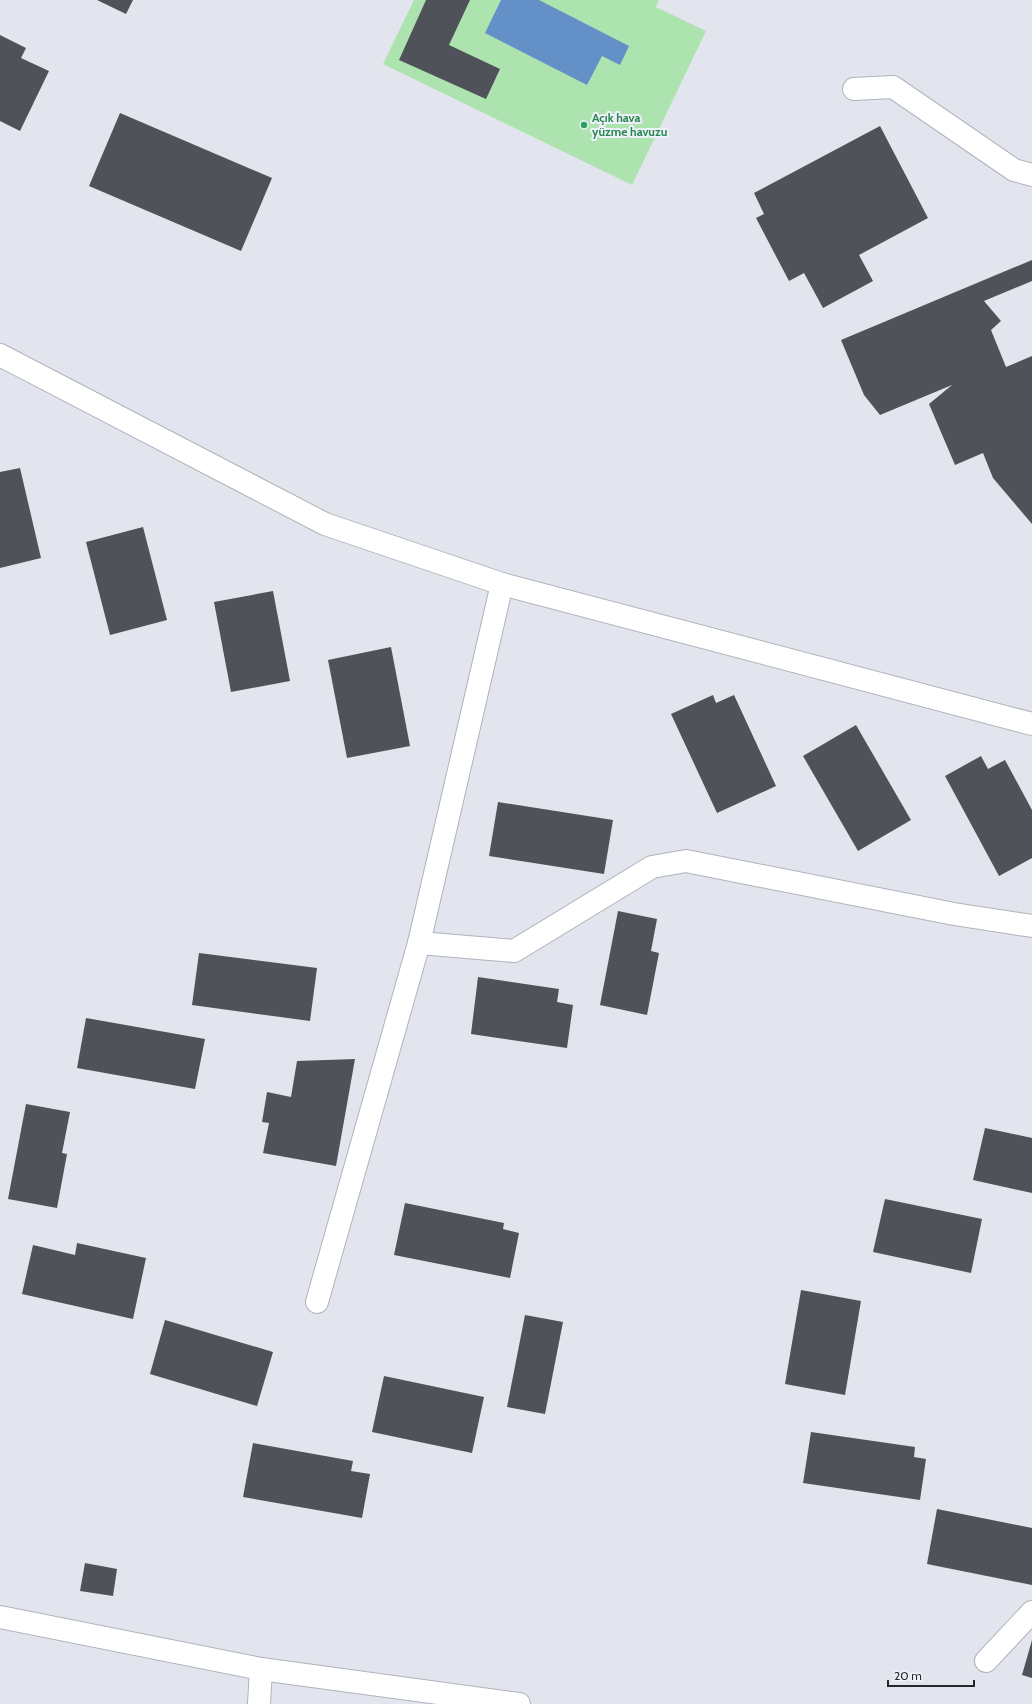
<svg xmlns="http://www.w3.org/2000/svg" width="1032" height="1704" viewBox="0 0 1032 1704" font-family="Cabin,sans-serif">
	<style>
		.green { fill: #ade3ae }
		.water { fill: #6490c8 }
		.building { fill: #4f5259 }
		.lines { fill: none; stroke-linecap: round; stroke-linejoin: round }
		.minor-casing { stroke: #b0b3bc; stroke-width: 24 }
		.tertiary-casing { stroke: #b0b3bc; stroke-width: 24 }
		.minor { stroke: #fff; stroke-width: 22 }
		.tertiary { stroke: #fff; stroke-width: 22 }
		.leisure-dot { fill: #2e9e5b; stroke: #eff2fb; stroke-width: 1.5 }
		.labels { text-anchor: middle; stroke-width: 4; stroke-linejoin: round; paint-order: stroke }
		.leisure-label { font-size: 12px; font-weight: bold; fill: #27864d; stroke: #eff2fb; text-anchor: start }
	</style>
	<rect width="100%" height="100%" fill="#e2e5ed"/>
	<!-- green -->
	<path class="green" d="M414 0H659L656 7 706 31 632 185 383 64Z"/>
	<!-- water -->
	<path class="water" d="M501 0H539L629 46 620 65 602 56 587 85 485 33Z"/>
	<!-- building -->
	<g class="building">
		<path d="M97 0H133L126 14Z"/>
		<path d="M426 0H470L449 45 500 69 486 99 399 60Z"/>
		<path d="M0 35 26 48 21 58 49 71 20 131 0 121Z"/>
		<path d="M120 113 272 178 241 251 89 186Z"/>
		<path d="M880 126 928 218 859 255 873 281 823 308 804 273 789 281 756 218 764 214 754 193Z"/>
		<path d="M1032 260V281L984 301 1001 321 991 330 1006 367 1032 356V524L993 478 983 453 955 465 929 404 952 385 880 415 864 395 841 340Z"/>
		<path d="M20 468 41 558 0 568V472Z"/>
		<path d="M143 527 167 620 110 635 86 542Z"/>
		<path d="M273 591 290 681 231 692 214 602Z"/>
		<path d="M391 647 410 746 347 758 328 660Z"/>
		<path d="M713 695 716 703 734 695 776 786 717 813 671 714Z"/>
		<path d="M856 725 911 820 858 851 803 756Z"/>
		<path d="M981 756 988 769 1005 760 1032 810V858L999 876 945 776Z"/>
		<path d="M498 802 613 820 604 874 489 856Z"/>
		<path d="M618 911 657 919 651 951 659 953 647 1015 600 1005Z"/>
		<path d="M199 953 317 968 310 1021 192 1005Z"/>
		<path d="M478 977 559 989 557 1002 573 1005 567 1048 471 1034Z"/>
		<path d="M86 1018 205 1039 195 1089 77 1068Z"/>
		<path d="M355 1059 336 1166 263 1153 269 1123 262 1122 267 1092 291 1097 297 1061Z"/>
		<path d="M26 1104 70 1112 62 1153 67 1154 57 1208 8 1199Z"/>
		<path d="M985 1128 1032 1138V1193L973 1180Z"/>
		<path d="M885 1199 982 1219 971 1273 873 1252Z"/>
		<path d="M405 1203 504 1223 503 1229 519 1233 510 1278 394 1255Z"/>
		<path d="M77 1243 146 1258 133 1319 22 1294 33 1245 75 1255Z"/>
		<path d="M801 1290 861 1301 845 1395 785 1384Z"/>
		<path d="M525 1315 563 1322 545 1414 507 1407Z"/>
		<path d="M165 1320 273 1352 257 1406 150 1374Z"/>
		<path d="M384 1376 484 1397 472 1453 372 1432Z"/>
		<path d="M811 1432 915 1447 914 1457 926 1459 920 1500 803 1483Z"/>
		<path d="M253 1443 353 1461 351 1471 370 1474 362 1518 243 1497Z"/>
		<path d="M937 1509 1032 1528V1585L927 1564Z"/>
		<path d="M85 1563 117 1569 113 1596 80 1591Z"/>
		<path d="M1032 1640V1678L1022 1675Z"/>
	</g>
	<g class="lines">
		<defs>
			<g id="minor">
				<path d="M854 89 893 87 1014 170 1032 175"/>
				<path d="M0 355 325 524 502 584 1032 724"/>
				<path d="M419 943 514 951 652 867 686 861 954 914 1032 926"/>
				<path d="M317 1302 419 943 502 584"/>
				<path d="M986 1661 1032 1612"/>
				<path d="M259 1704 261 1669"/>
			</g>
			<path id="tertiary" d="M0 1617 261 1669 519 1704"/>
		</defs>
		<!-- minor casing -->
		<use href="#minor" class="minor-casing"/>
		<!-- tertiary casing -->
		<use href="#tertiary" class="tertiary-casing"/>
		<!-- minor -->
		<use href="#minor" class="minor"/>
		<!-- tertiary -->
		<use href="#tertiary" class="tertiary"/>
	</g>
	<!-- markers -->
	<circle class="leisure-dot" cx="584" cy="125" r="4"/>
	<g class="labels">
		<!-- leisure labels -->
		<g class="leisure-label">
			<text x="592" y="122">Açık hava<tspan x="592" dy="14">yüzme havuzu</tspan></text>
		</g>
	</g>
	<!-- scale -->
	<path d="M888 1680v6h86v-6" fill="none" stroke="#27282b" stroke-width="2"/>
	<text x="894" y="1680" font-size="12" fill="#27282b" stroke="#eff2fb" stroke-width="3" paint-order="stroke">20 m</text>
</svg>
